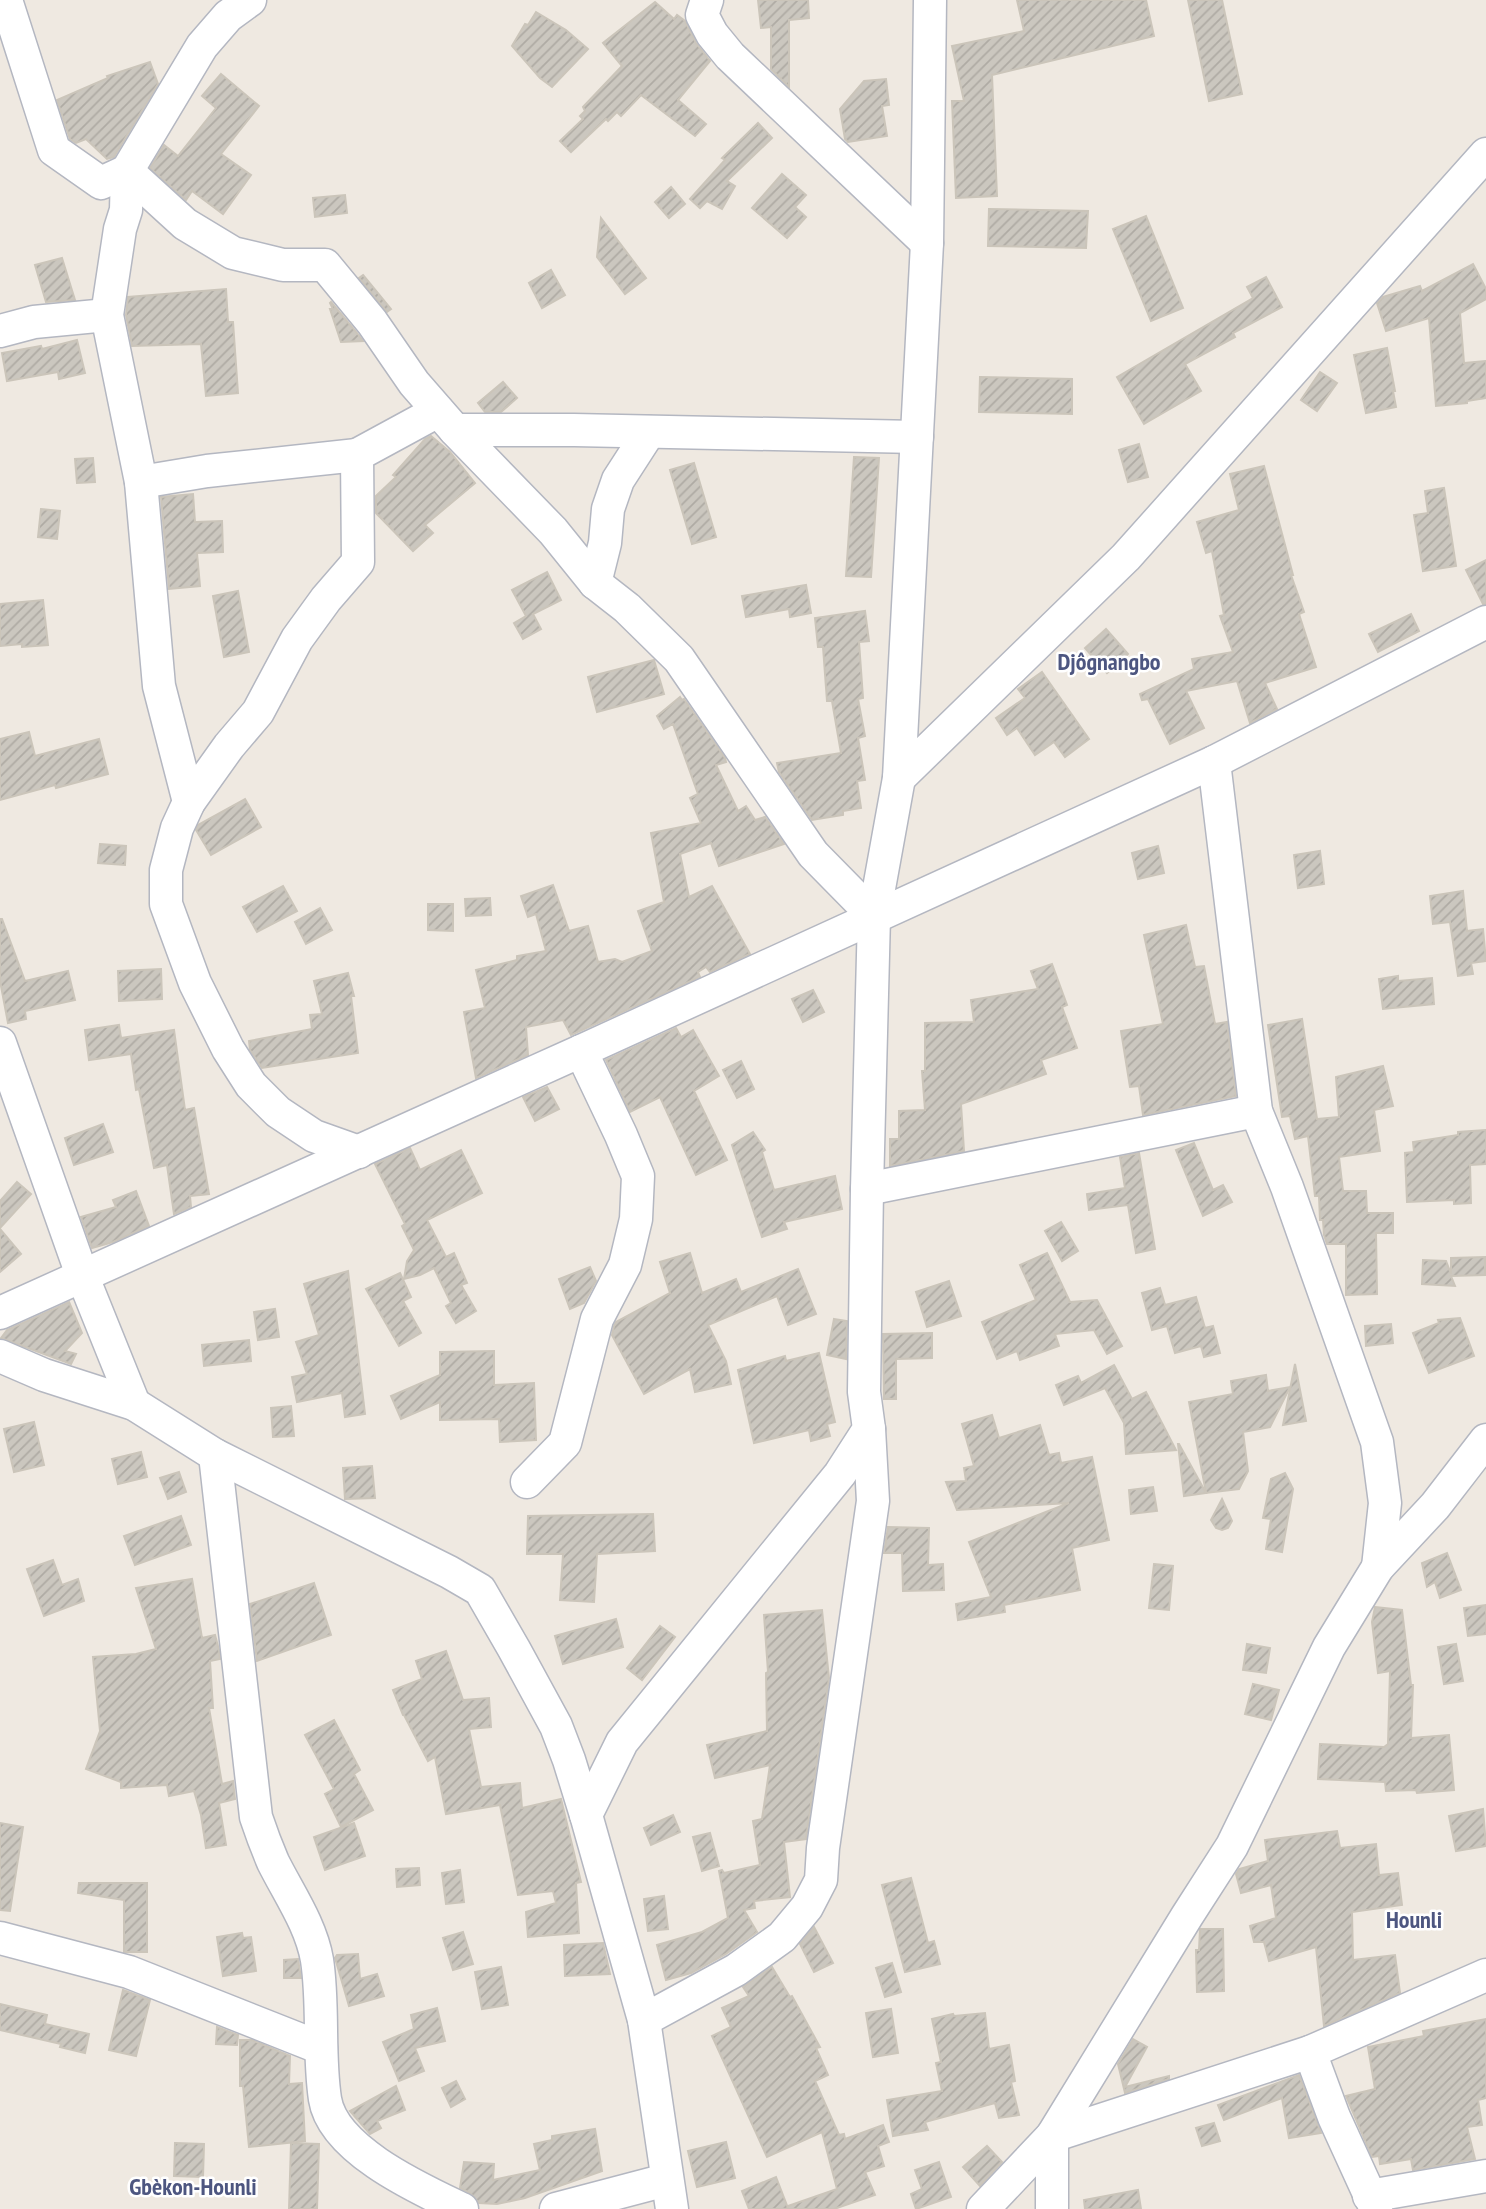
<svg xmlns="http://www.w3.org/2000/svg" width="1486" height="2209" viewBox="0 0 1486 2209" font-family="'PT Sans Narrow',sans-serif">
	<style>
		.building { fill: url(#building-hatch); stroke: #cbc5ba; stroke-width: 2 }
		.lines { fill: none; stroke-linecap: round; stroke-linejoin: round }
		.minor-casing { stroke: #b4b7c1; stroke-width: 35 }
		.minor { stroke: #fff; stroke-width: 32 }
		.labels { text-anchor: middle; stroke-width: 5; stroke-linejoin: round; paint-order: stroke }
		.quarter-label { font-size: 24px; font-weight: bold; fill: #4d5680; stroke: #fff }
	</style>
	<defs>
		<pattern id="building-hatch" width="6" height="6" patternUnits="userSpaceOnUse" patternTransform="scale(1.75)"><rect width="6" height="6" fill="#cbc7bf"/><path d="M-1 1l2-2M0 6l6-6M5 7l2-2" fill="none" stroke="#afaba4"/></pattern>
	</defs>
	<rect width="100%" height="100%" fill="#efe9e1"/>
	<!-- building -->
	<g class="building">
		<path d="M758 0H808L809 18 789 20V87L771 69V27L761 28Z"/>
		<path d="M1017 0H1146L1154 36 992 75 997 196 956 198 952 101H964L952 46 1024 31Z"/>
		<path d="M1188 0H1222L1242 94 1209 101Z"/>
		<path d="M655 2 674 19 677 15 685 21 696 43 710 61 678 100 706 124 695 136 641 95 621 116 617 112 608 121 606 119 571 152 560 141 583 119 580 116 585 111 583 107 622 66 603 43Z"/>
		<path d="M536 12 566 30 588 49 552 87 540 78 512 46 525 24 528 25Z"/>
		<path d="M150 62 158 84 114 157 107 159 86 139 76 143 70 139 57 100 108 78 107 76Z"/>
		<path d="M221 74 259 106 221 154 251 175 223 214 192 191 186 200 150 168 164 145 178 156 216 108 202 96Z"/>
		<path d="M886 79 889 105 882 106 887 136 848 142 845 139 840 109 864 81Z"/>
		<path d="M758 123 772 138 727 181 735 186 722 209 707 201 700 208 690 199 725 160 722 158Z"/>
		<path d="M782 174 806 195 795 207 806 217 787 238 752 208Z"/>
		<path d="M671 187 685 204 669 218 655 202Z"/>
		<path d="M345 195 347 213 315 217 313 198Z"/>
		<path d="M989 209 1088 211 1086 248 988 246Z"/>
		<path d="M1146 216 1183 308 1151 321 1113 229Z"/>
		<path d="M601 218 646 278 625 294 597 257Z"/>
		<path d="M62 258 75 300 46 302 35 265Z"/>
		<path d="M1473 264 1486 289V299L1460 313 1464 363 1486 361V398L1467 401V403L1436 406 1429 318 1386 331 1377 303 1383 297 1420 286 1422 291Z"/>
		<path d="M551 270 565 295 542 308 529 283Z"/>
		<path d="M363 275 391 309 387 312 359 278Z"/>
		<path d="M1266 277 1282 307 1233 333 1235 337 1185 364 1201 391 1144 424 1117 377 1253 298 1247 287Z"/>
		<path d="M226 289 228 322H233L238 393 206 396 201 344 132 346 126 315 128 297Z"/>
		<path d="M331 302 357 333 363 341 341 342 330 309H333L330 303Z"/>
		<path d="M77 340 85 373 59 379 58 372 7 381 2 353 41 346 42 349Z"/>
		<path d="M1387 348 1395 391H1393L1396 407 1366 413 1354 355Z"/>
		<path d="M1320 372 1337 383 1317 411 1301 400Z"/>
		<path d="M980 377 1072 379V414L979 412Z"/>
		<path d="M503 382 517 398 501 412H485L478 403Z"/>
		<path d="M431 436 450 452 475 483 425 525 433 533 413 551 376 513V496L396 477 393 475 425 439Z"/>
		<path d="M1139 444 1148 477 1128 482 1119 450Z"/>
		<path d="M854 457 879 458 871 577 846 576Z"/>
		<path d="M93 458 95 482 77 483 75 459Z"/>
		<path d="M694 463 716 537 692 544 670 470Z"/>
		<path d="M1264 466 1293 575H1291L1304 612 1299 614 1316 667 1265 683 1277 709 1250 723 1237 681 1186 691 1204 728 1170 744 1148 699 1142 700 1140 694 1194 669 1192 659 1233 652 1220 616 1224 615 1212 551 1206 553 1197 522 1239 510 1230 474Z"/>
		<path d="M1444 488 1456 566 1423 571 1414 515 1428 513 1425 491Z"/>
		<path d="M193 494 195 522 222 521 223 552 197 553 200 586 169 589 161 497Z"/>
		<path d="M41 509 60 511 57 539 38 537Z"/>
		<path d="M1486 560V604H1483L1466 570Z"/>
		<path d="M547 572 561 600 533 614 541 629 523 639 514 623 526 616 512 590Z"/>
		<path d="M806 585 811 613 790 617 789 609 746 617 742 596Z"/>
		<path d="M238 591 249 652 224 657 213 596Z"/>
		<path d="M43 600 48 645 22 647V644L0 646V604Z"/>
		<path d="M865 611 869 641 859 642 863 698 858 699 865 736 858 738 865 780 857 781 861 808 843 811V815L812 820 779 772 777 763 841 753 832 701H827L823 647H818L815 618Z"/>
		<path d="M1411 614 1419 631 1378 652 1369 634Z"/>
		<path d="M1106 629 1128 654 1107 673 1085 648Z"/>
		<path d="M654 660 664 694 597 712 588 677Z"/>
		<path d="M1042 672 1089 739 1065 757 1054 742 1035 755 1017 728 1007 735 996 718 1025 698 1018 689Z"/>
		<path d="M680 697 682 700 684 699 725 758 726 762 716 765 738 811 746 806 755 820 765 817 784 844 719 866 711 843 680 854 689 897 712 886 750 954 710 972 706 967 698 972 700 977 571 1035 563 1020 526 1027 528 1055 476 1078 464 1012 485 1008 476 970 517 960V956L546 951 536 914 528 917 521 896 553 885 569 931 588 926 598 962 615 959 622 962 652 951 638 911 664 902 651 833 701 823 690 798 698 794 673 724 664 729 657 716Z"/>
		<path d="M29 732 35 756 99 739 108 774 56 788 55 785 0 800V739Z"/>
		<path d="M245 799 261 827 211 855 196 830 198 825Z"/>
		<path d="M100 844 126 846 125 865 98 863Z"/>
		<path d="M1158 846 1164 873 1138 879 1132 853Z"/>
		<path d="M1320 851 1324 884 1298 888 1294 855Z"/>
		<path d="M283 886 297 911 257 932 243 907Z"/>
		<path d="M1463 891 1467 931 1483 929 1486 961 1471 963 1473 974 1458 976 1450 922 1433 924 1430 896Z"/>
		<path d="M490 898 491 915 466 916 465 899Z"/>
		<path d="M428 904H453V931L428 930Z"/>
		<path d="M320 908 332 930 306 944 295 922Z"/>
		<path d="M0 919H2L25 981 68 971 75 1000 25 1011 26 1019 8 1023 0 981Z"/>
		<path d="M1186 925 1195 967 1204 966 1215 1024 1227 1022 1236 1096 1143 1115 1139 1086 1130 1087 1121 1031 1163 1024 1144 935Z"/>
		<path d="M1052 964 1067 1005 1062 1007 1077 1048 1041 1060 1046 1074 961 1104 964 1151 890 1166V1139H899V1111L925 1110 922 1071H925V1023L974 1022 971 1000 1038 989 1031 971Z"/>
		<path d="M161 969 162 999 119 1001 118 971Z"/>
		<path d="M348 973 354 996H351L358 1053 262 1068 250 1050 249 1041 312 1029 310 1015 322 1014 314 981Z"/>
		<path d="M1398 976V981L1432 978 1434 1004 1383 1009 1379 979Z"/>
		<path d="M813 990 824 1012 803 1022 792 999Z"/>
		<path d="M1302 1019 1317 1119 1339 1117 1336 1077 1383 1066 1393 1106 1374 1110 1380 1151 1339 1157 1343 1191H1366L1367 1213H1393V1233H1376L1377 1294 1346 1295V1244H1327L1324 1235 1323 1220H1320L1319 1196H1315L1308 1136 1295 1139 1290 1116 1282 1117 1268 1025Z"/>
		<path d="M119 1025 121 1038 174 1030 185 1110 194 1108 209 1194 190 1196 191 1207 174 1214 167 1165 154 1168 139 1089 136 1090 131 1054 89 1060 85 1030Z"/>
		<path d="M676 1028 681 1037 693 1030 719 1076 694 1091 727 1160 696 1175 660 1097 630 1112 606 1060Z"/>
		<path d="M741 1061 754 1089 737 1098 723 1070Z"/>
		<path d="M547 1087 559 1109 535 1121 523 1097Z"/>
		<path d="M103 1124 113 1152 74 1165 65 1138Z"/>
		<path d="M1486 1130V1164L1470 1165 1471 1203 1454 1204V1200L1407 1202 1405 1153 1414 1152 1413 1142 1458 1135V1132Z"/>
		<path d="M753 1132 765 1150 762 1152 774 1190 835 1176 842 1209 784 1222 787 1229 762 1237 732 1145Z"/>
		<path d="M1194 1143 1213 1190 1223 1185 1232 1202 1203 1216 1176 1150Z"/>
		<path d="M410 1148 420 1170 461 1150 482 1193 427 1220 446 1257 454 1253 467 1283 461 1285 476 1311 456 1323 446 1306 451 1303 434 1268 420 1275 404 1279 407 1261 414 1250 402 1226 405 1224 375 1164Z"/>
		<path d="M1139 1153 1155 1249 1136 1253 1128 1205 1089 1210 1087 1194 1125 1188 1120 1157Z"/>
		<path d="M17 1182 31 1194 0 1228V1201Z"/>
		<path d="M136 1191 149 1226 113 1242 92 1248 81 1217 116 1207 113 1200Z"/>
		<path d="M1061 1222 1078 1251 1062 1261 1045 1231Z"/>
		<path d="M0 1229 21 1254 0 1272Z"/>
		<path d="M690 1253 702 1293 736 1279 741 1292 798 1269 816 1314 788 1325 777 1296 708 1325 726 1361 731 1384 695 1392 690 1369 644 1394 612 1335 614 1326 616 1322 670 1293 660 1262Z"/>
		<path d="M1047 1253 1070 1302 1097 1300 1122 1346 1107 1354 1094 1330 1055 1334 1059 1346 1020 1360 1017 1351 997 1359 982 1322 1036 1300 1020 1265Z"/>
		<path d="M1485 1257V1275L1451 1276 1455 1286 1422 1284 1423 1260 1446 1261 1451 1274V1258Z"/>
		<path d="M590 1267 596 1281 584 1303 570 1309 559 1279Z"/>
		<path d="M348 1271 365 1414 345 1417 342 1393 297 1402 292 1377 307 1374 296 1342 319 1335 304 1284Z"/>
		<path d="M400 1273 411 1297 403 1301 421 1333 399 1346 366 1289Z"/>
		<path d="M949 1281 961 1316 927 1327 916 1292Z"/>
		<path d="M1160 1288 1165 1305 1196 1297 1205 1328 1213 1326 1220 1353 1204 1357 1201 1346 1175 1353 1167 1326 1152 1330 1142 1293Z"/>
		<path d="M69 1302 82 1333 65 1351 76 1354 71 1364 1 1338 7 1330Z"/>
		<path d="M275 1309 279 1337 258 1340 254 1312Z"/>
		<path d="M1460 1318 1474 1356 1429 1373 1413 1333 1439 1323 1438 1320Z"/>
		<path d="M834 1319 847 1321 846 1359 827 1355Z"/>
		<path d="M1391 1324 1393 1343 1366 1346 1365 1326Z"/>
		<path d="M932 1333V1358L896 1359V1399H884L883 1334Z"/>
		<path d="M249 1340 251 1361 204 1366 202 1345Z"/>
		<path d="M494 1351V1385L534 1383 536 1440 500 1442 499 1419 440 1420V1402L401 1419 391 1396 440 1375V1352Z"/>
		<path d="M819 1353 835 1422 827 1424 830 1436 811 1441 809 1430 754 1443 738 1370 785 1356 786 1361Z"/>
		<path d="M1295 1364 1306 1421 1283 1425Z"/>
		<path d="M1114 1365 1132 1399 1146 1392 1176 1450 1126 1454 1124 1423 1105 1388 1064 1405 1056 1385 1078 1376 1081 1383Z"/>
		<path d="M1266 1375 1268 1391 1290 1387 1270 1427 1243 1432 1248 1471 1239 1489 1206 1493 1189 1402 1233 1394 1231 1381Z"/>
		<path d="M291 1406 294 1436 273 1437 271 1408Z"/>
		<path d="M992 1415 999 1438 1040 1425 1049 1455 1059 1453 1061 1463 1092 1457 1109 1540 1072 1548 1080 1590 1004 1605 1005 1612 958 1620 956 1604 991 1597 969 1542 1069 1503 957 1510 946 1482 966 1481 964 1468 974 1466 962 1424Z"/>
		<path d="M34 1422 44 1465 14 1472 4 1429Z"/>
		<path d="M1178 1444H1179L1206 1493 1184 1496Z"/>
		<path d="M141 1452 147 1477 118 1484 112 1459Z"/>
		<path d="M372 1466 375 1498 345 1499 343 1468Z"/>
		<path d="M179 1472 186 1492 168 1499 160 1478Z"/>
		<path d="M1285 1473 1293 1489 1282 1552 1266 1549 1271 1519 1263 1518 1271 1479Z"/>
		<path d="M1153 1487 1157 1511 1131 1514 1129 1490Z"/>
		<path d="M1222 1499 1232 1521 1228 1528 1222 1530 1216 1528 1211 1520Z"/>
		<path d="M653 1514 655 1551 597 1554 594 1602 560 1600 563 1554H527L528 1516Z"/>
		<path d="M181 1516 191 1545 135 1565 124 1536Z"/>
		<path d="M888 1527 929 1528 928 1565 943 1564 944 1590 903 1591 902 1553H884Z"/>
		<path d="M1447 1553 1461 1590 1440 1598 1435 1582 1427 1587 1422 1563Z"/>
		<path d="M53 1560 62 1585 78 1579 84 1601 44 1616 27 1569Z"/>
		<path d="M1154 1564 1173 1566 1169 1610 1149 1608Z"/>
		<path d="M192 1579 202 1638 215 1635 219 1650 220 1659 210 1661 213 1708H209L222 1784 233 1781 235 1799 219 1803 226 1845 206 1848 201 1815 194 1791 169 1796 167 1785 121 1788V1782L86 1769 100 1731 93 1657 136 1654 156 1649 136 1588Z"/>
		<path d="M314 1583 331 1635 257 1661 250 1604Z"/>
		<path d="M1486 1605V1634L1468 1636 1464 1608Z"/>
		<path d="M1375 1607 1402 1610 1411 1685H1413L1411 1738 1449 1735 1454 1790 1417 1793 1416 1790 1386 1791 1385 1782 1318 1779 1320 1744 1384 1747 1388 1744 1390 1671 1378 1673 1372 1622Z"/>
		<path d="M822 1610 829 1678 806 1839 784 1842 790 1897 754 1901 755 1908 744 1910 757 1932 726 1954 691 1973 666 1980 657 1945 702 1932 728 1918 719 1871 722 1870 724 1873 760 1865 753 1821 762 1819 770 1765 715 1778 707 1745 767 1731 766 1673 768 1672 764 1615Z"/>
		<path d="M616 1619 623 1647 563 1664 555 1636Z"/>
		<path d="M660 1626 675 1637 642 1680 627 1668Z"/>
		<path d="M1247 1644 1270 1648 1266 1673 1243 1670Z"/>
		<path d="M1456 1644 1463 1681 1444 1684 1438 1647Z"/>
		<path d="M446 1651 463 1700 489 1698 491 1727 469 1729 481 1787 520 1783 522 1808 561 1799 581 1882 576 1883 579 1933 528 1937 526 1912 556 1903 553 1891 518 1895 500 1805 446 1814 435 1757 428 1761 404 1715H403L393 1690 422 1679 416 1661Z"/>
		<path d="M1253 1684 1279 1690 1271 1720 1245 1714Z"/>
		<path d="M334 1720 360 1770 354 1774 373 1810 341 1827 325 1794 334 1789 305 1735Z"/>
		<path d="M1483 1809 1486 1846 1456 1851 1449 1816Z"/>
		<path d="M673 1815 680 1832 651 1845 644 1828Z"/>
		<path d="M0 1823 23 1827 10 1911 0 1910Z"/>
		<path d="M354 1823 365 1856 325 1870 314 1837Z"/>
		<path d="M1337 1831 1340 1848 1376 1844 1379 1875 1398 1873 1402 1905 1352 1912 1353 1960 1395 1955 1400 1993 1324 2026 1316 1947 1269 1961 1264 1942H1254L1250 1926 1276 1918 1271 1885 1241 1893 1236 1874 1239 1869 1268 1861 1265 1840Z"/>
		<path d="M710 1833 719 1866 702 1871 693 1837Z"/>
		<path d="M419 1868 420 1885 397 1887 396 1869Z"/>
		<path d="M460 1870 464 1902 446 1904 442 1873Z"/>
		<path d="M911 1878 928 1943 934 1941 940 1964 905 1972 882 1885Z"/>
		<path d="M79 1883H147V1952H124V1900L78 1893Z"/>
		<path d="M664 1896 668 1929 648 1931 644 1899Z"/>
		<path d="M814 1927 833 1963 814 1972 800 1944Z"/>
		<path d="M1200 1929H1223L1224 1991 1197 1992 1196 1950H1199Z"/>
		<path d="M463 1932 473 1964 453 1970 443 1938Z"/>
		<path d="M242 1933 243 1938 251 1937 256 1971 223 1976 217 1937Z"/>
		<path d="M603 1943 610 1974 565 1976 564 1945Z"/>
		<path d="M358 1954 360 1979 377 1974 384 1996 349 2006 335 1958 337 1955Z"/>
		<path d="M298 1959 301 1978H284V1960Z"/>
		<path d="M892 1963 901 1992 885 1997 876 1968Z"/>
		<path d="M501 1967 508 2005 482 2009 475 1972Z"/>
		<path d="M772 1967 790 1997 792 1996 820 2047 816 2048 828 2075 815 2081 839 2135 844 2134 845 2139 883 2125 889 2142 878 2146 884 2166 865 2172 875 2195 834 2209H749L742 2191 776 2177 788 2208V2206L837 2189 822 2132 767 2157 712 2036 731 2027 722 2008 749 1996 743 1987Z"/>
		<path d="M123 1990 150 2000 136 2056 109 2050Z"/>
		<path d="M0 2004 47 2015 45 2024 89 2034 85 2053 60 2047 61 2044 0 2030Z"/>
		<path d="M437 2008 445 2041 415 2048 424 2071 399 2081 383 2042 414 2029 411 2015Z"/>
		<path d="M891 2009 898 2053 873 2057 866 2013Z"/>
		<path d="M985 2013 989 2049 1009 2045 1015 2081 1011 2082 1019 2115 999 2118 995 2103 925 2122 928 2130 893 2136 887 2100 942 2091 936 2063 941 2062 932 2019 953 2014 954 2016Z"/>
		<path d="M1486 2019V2098L1478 2100 1482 2125 1467 2127 1475 2159 1413 2170 1411 2159 1380 2164 1379 2156 1372 2157 1346 2096 1375 2089 1368 2047 1424 2036 1423 2031Z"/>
		<path d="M217 2027 238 2035 237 2045 216 2044Z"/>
		<path d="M1133 2039 1147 2047 1125 2087 1169 2076V2079L1125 2093 1118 2064Z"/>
		<path d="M240 2040H252L290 2056 289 2084 302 2083 305 2141 249 2147 243 2086H240Z"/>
		<path d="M1299 2075 1321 2133 1289 2138 1282 2098 1224 2120 1218 2105Z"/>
		<path d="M456 2081 465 2099 451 2107 442 2088Z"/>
		<path d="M396 2086 405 2110 377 2121 381 2128 370 2134 350 2111Z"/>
		<path d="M1214 2123 1220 2141 1202 2146 1196 2128Z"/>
		<path d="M595 2129 602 2171 525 2198 497 2204 479 2203 470 2193 460 2188 464 2162 494 2164 493 2180 540 2170 534 2144 552 2140V2136Z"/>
		<path d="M726 2142 735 2178 697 2187 688 2151Z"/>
		<path d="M175 2143 204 2144 203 2177 174 2176Z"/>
		<path d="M291 2143 319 2144 317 2209H289Z"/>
		<path d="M987 2146 1002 2162 980 2186 963 2167Z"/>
		<path d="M939 2162 951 2197 916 2209 911 2194 922 2189 915 2170Z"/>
		<path d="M1138 2190 1141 2209H1085L1084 2200Z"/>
	</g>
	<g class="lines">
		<defs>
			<g id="minor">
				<path d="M6 0 54 150 101 183 127 171"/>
				<path d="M707 0 702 15 712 34 730 56 927 243"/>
				<path d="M127 171 185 224 233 253 283 265H325L372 322 414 383 455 430 553 531 595 583 627 608 679 659 813 854 874 916"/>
				<path d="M0 331 34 322 107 315"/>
				<path d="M455 430H574L917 437"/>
				<path d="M141 482 207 471 357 455"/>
				<path d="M595 583 605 543 608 509 618 480 649 432"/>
				<path d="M1214 762 1256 1111 1287 1187 1377 1442 1385 1503 1378 1567"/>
				<path d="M899 778 1126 557 1486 154"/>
				<path d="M189 802 159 686 141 482 107 315 120 229 126 210 127 171 202 46 228 16 250 0"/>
				<path d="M0 1043 82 1275 134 1404"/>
				<path d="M359 1152 314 1136 278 1112 251 1085 228 1049 195 983 166 904V870L177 828 189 802 229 746 258 712 297 639 326 599 358 562 357 455 438 411"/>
				<path d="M867 1189 1256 1111"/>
				<path d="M0 1313 581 1051 1214 762 1486 622"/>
				<path d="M0 1356 44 1375 134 1404 215 1455 449 1572 480 1590 514 1649 556 1726 569 1760 586 1815"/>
				<path d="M215 1455 256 1817C261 1832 267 1848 273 1862 289 1894 311 1925 317 1960 324 2005 318 2053 325 2099 333 2150 420 2189 462 2209"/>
				<path d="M527 1482 565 1443 597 1319 625 1265 636 1219 638 1176 621 1135 581 1051"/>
				<path d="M0 1938 129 1972 321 2048"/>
				<path d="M644 2020 736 1970 782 1937 807 1907 821 1880 823 1848 873 1501 869 1429"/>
				<path d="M1310 2052 1334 2117 1376 2209"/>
				<path d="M1052 2136 1310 2052 1486 1975"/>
				<path d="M1052 2136V2209"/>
				<path d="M1369 2196 1486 2176"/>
				<path d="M556 2209 666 2180"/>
				<path d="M672 2209 644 2020 586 1815 622 1742 840 1474 869 1429 864 1392 867 1189 874 916 899 778 927 243 930 0"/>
				<path d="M983 2209 1052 2136 1187 1916 1232 1846 1329 1647 1378 1567 1435 1506 1486 1440"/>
			</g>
		</defs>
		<!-- minor casing -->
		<use href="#minor" class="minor-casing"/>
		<!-- minor -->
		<use href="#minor" class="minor"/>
	</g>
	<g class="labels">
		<!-- quarter labels -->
		<g class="quarter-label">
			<text x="1109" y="670">Djôgnangbo</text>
			<text x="1414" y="1928">Hounli</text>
			<text x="193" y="2195">Gbèkon-Hounli</text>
		</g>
	</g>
</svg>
